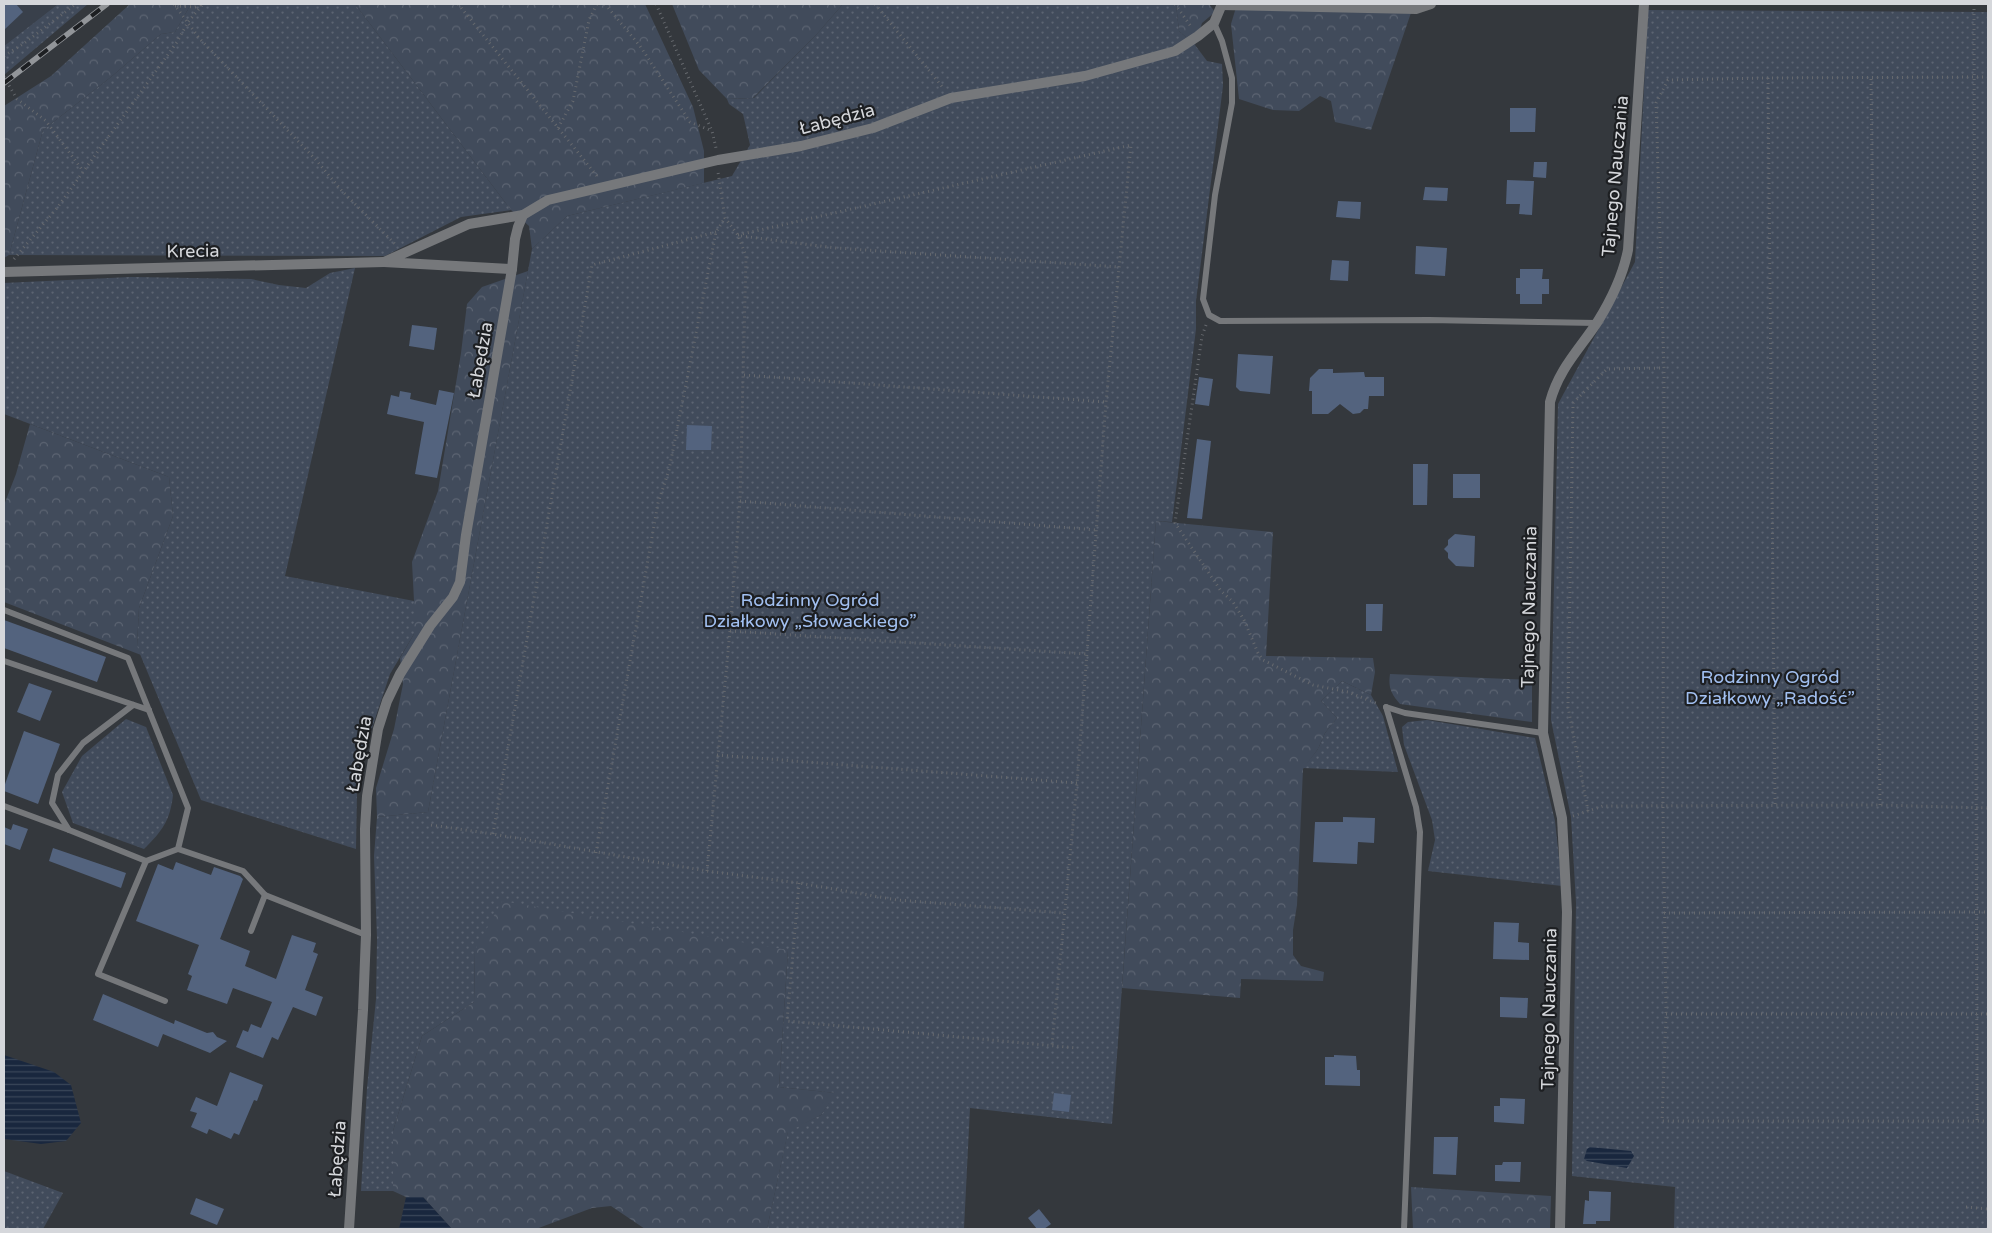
<svg xmlns="http://www.w3.org/2000/svg" width="1992" height="1233" viewBox="0 0 1992 1233" font-family="'Varela Round',sans-serif">
	<style>
		.built { fill: #39404b }
		.grass { fill: url(#grass-dots) }
		.forest { fill: url(#forest-crowns) }
		.water { fill: url(#water-rules) }
		.building { fill: #53637e }
		.lines { fill: none; stroke-linecap: round; stroke-linejoin: round }
		.path { stroke: #66696e; stroke-width: 3; stroke-dasharray: 1 4; stroke-linecap: butt }
		.service { stroke: #76787b; stroke-width: 6 }
		.minor { stroke: #76787b; stroke-width: 10 }
		.rail-casing { stroke: #929599; stroke-width: 5.5 }
		.rail { stroke: #1d1f22; stroke-width: 4; stroke-dasharray: 11; stroke-linecap: butt }
		.labels { text-anchor: middle; stroke-width: 4.5; stroke-linejoin: round; paint-order: stroke }
		.street-label { font-size: 18px; fill: #d5d7db; stroke: #1d1f22 }
		.park-label { font-size: 18px; fill: #a2c0f1; stroke: #1d1f22 }
	</style>
	<defs>
		<pattern id="grass-dots" width="8" height="8" patternUnits="userSpaceOnUse" patternTransform="scale(1.25)"><rect width="8" height="8" fill="#414b5b"/><path d="M2 2h.1M6 6h.1" fill="none" stroke="#5c6472" stroke-width="1.8" stroke-linecap="round"/></pattern>
		<pattern id="forest-crowns" width="20" height="18" patternUnits="userSpaceOnUse" patternTransform="scale(1.25)"><rect width="20" height="18" fill="#414b5b"/><path d="M2 6a3 3 0 1 1 6 0M12 15a3 3 0 1 1 6 0" fill="none" stroke="#5c6472"/></pattern>
		<pattern id="water-rules" width="6" height="5" patternUnits="userSpaceOnUse" patternTransform="scale(1.25)"><rect width="6" height="5" fill="#19273e"/><path d="M0 2.5h6" fill="none" stroke="#3a4659"/></pattern>
	</defs>
	<rect width="100%" height="100%" fill="#34383d"/>
	<!-- built -->
	<path class="built" d="M4 4H58L4 46Z"/>
	<!-- grass -->
	<g class="grass">
		<path d="M58 4H88L4 75V46Z"/>
		<path d="M191 4H355L511 210 461 217 385 256 9 255 43 130 111 77 161 34 175 32Z"/>
		<path d="M843 4H1176L1179 31 1195 45 1207 61 1222 64 1223 86 1196 301V329L1172 522 1156 521 1112 1124 970 1108 964 1229H767L788 1131 821 1115 835 1093 779 1087 788 950H475L474 1002 422 1036 393 1131V1191H361L367 1088 376 999 377 939 374 856 377 817 428 812 532 249 567 216 732 176 750 145 743 114 729 104 727 99 754 98 816 35Z"/>
		<path d="M1648 10 1988 12V1229H1674L1675 1187 1572 1176 1576 903 1571 817 1551 720 1558 404 1635 262Z"/>
		<path d="M355 268 285 576 414 601V634L390 674 366 746 357 792 356 849 201 800 137 647 139 608 173 516 169 477 4 414V283L131 277 251 279 279 285 306 288 330 273Z"/>
		<path d="M1342 681 1371 695 1383 716 1398 772 1303 768 1318 749 1325 733 1337 718 1321 701Z"/>
		<path d="M126 719 146 727 173 795C170 821 162 831 144 849L73 823 62 792 82 756Z"/>
		<path d="M1427 720 1535 738 1555 821 1562 886 1428 871 1435 840 1432 820 1404 745 1402 727 1408 722Z"/>
		<path d="M4 1171 63 1193 43 1229H4Z"/>
	</g>
	<!-- forest -->
	<g class="forest">
		<path d="M130 4H191L175 32 161 34 111 77 43 130 9 255 4 258V106L51 76Z"/>
		<path d="M355 4H645L693 107 704 151V183L567 216 532 249 529 226 511 210Z"/>
		<path d="M672 4H843L816 35 753 98 727 99 699 70Z"/>
		<path d="M1176 4H1209L1215 12 1202 23 1195 45 1179 31Z"/>
		<path d="M1237 4H1414L1371 130 1335 122 1331 101 1320 96 1299 111 1273 110 1239 99 1231 24Z"/>
		<path d="M528 271 428 812 377 817 376 788 394 729 403 684 400 658 414 634V601L412 562 438 491 461 353 467 304 482 287Z"/>
		<path d="M30 424 169 477 173 516 139 608 137 646 141 655 4 602V505L16 474Z"/>
		<path d="M1156 521 1273 532 1266 656 1373 658 1375 672 1371 695 1342 681 1321 701 1337 718 1325 733 1318 749 1303 769 1297 905 1293 930V955L1301 966 1324 972 1323 981 1241 979 1240 998 1122 988Z"/>
		<path d="M1390 674 1532 680V722L1400 704C1391 694 1388 687 1390 674Z"/>
		<path d="M502 901 788 950 779 1087 836 1093 821 1115 788 1132 767 1229H645L611 1206 592 1208 536 1229H452L423 1197H406L393 1191V1131L422 1036 474 1002 475 950Z"/>
		<path d="M1411 1187 1551 1196 1550 1229H1413Z"/>
	</g>
	<!-- water -->
	<g class="water">
		<path d="M4 1055 54 1072 71 1085 81 1123 66 1141 41 1144 4 1139Z"/>
		<path d="M1590 1147 1631 1151 1634 1156 1627 1168 1587 1161 1584 1159 1587 1149Z"/>
		<path d="M406 1197H423L452 1229H399Z"/>
	</g>
	<!-- building -->
	<g class="building">
		<path d="M4 4H16L23 12 4 30Z"/>
		<path d="M1510 108H1536L1535 132H1510Z"/>
		<path d="M1534 162H1547L1546 178 1533 177Z"/>
		<path d="M1507 180 1534 181 1532 215 1519 214 1520 204H1506Z"/>
		<path d="M1425 187 1448 188 1447 201 1423 200Z"/>
		<path d="M1338 201 1361 202 1360 219 1336 217Z"/>
		<path d="M1416 246 1447 248 1445 276 1415 274Z"/>
		<path d="M1332 260 1349 261 1348 281 1330 280Z"/>
		<path d="M1520 269H1543L1542 279H1549V294H1542V304H1520V294H1516V278H1520Z"/>
		<path d="M412 325 437 328 434 350 409 346Z"/>
		<path d="M1238 354 1273 356 1270 394 1240 391 1236 387Z"/>
		<path d="M1319 369H1333V373L1364 372 1365 377H1384V396H1369L1368 409H1364L1360 413 1353 414 1340 404 1328 414H1312V391H1309L1310 378Z"/>
		<path d="M1199 377 1213 379 1209 406 1195 404Z"/>
		<path d="M439 390 454 393 437 478 415 474 424 422 387 414 391 395 399 397 400 391 411 393 410 399 436 405Z"/>
		<path d="M687 425 712 426 711 450H686Z"/>
		<path d="M1197 439 1211 441 1202 519 1187 518Z"/>
		<path d="M1413 464H1428L1427 505H1413Z"/>
		<rect x="1453" y="474" width="27" height="24"/>
		<path d="M1455 534 1475 536 1474 567 1456 566 1448 558V553L1444 549 1448 545V540Z"/>
		<path d="M1366 604H1383L1382 631H1366Z"/>
		<path d="M4 620 106 657 97 682 4 648Z"/>
		<path d="M29 683 52 691 40 721 17 712Z"/>
		<path d="M24 731 60 744 38 804 4 791V787Z"/>
		<path d="M1343 817 1375 818 1374 843 1358 842 1357 864 1313 862 1315 822H1343Z"/>
		<path d="M13 824 28 829 20 850 4 844V827L11 830Z"/>
		<path d="M53 848 126 873 121 888 49 861Z"/>
		<path d="M176 862 211 875 214 867 240 876 243 879 220 939 250 951 245 966 276 979 292 935 316 943 313 952 318 954 305 990 323 997 316 1016 293 1007 278 1040 272 1037 263 1058 236 1047 243 1030 248 1032 251 1024 261 1028 272 1002 233 988 227 1004 187 990 192 976 188 974 199 945 136 921 158 864 173 870Z"/>
		<path d="M1494 922 1519 923 1518 942 1529 943V960L1493 959Z"/>
		<path d="M103 994 174 1024 175 1020 207 1033 213 1032 217 1037 227 1041 210 1053 163 1034 158 1047 93 1020Z"/>
		<path d="M1500 997 1528 998 1527 1018 1500 1017Z"/>
		<path d="M1334 1055 1356 1056 1357 1070H1360V1086L1325 1085V1057H1334Z"/>
		<path d="M230 1072 263 1085 257 1101 254 1100 239 1135 234 1133 231 1139 209 1129 207 1134 191 1127 197 1113 190 1111 196 1097 217 1106Z"/>
		<path d="M1054 1093 1071 1095 1069 1112 1052 1110Z"/>
		<path d="M1500 1098 1525 1099 1524 1124 1494 1122V1106H1500Z"/>
		<path d="M1434 1137H1458L1456 1175 1433 1174Z"/>
		<path d="M1503 1162H1521L1520 1182 1495 1181V1165H1502Z"/>
		<path d="M1589 1191 1611 1192 1610 1221H1596V1224H1583L1585 1200 1589 1201Z"/>
		<path d="M196 1198 224 1209 217 1225 190 1214Z"/>
		<path d="M1039 1209 1051 1224 1044 1229H1037L1028 1218Z"/>
	</g>
	<g class="lines">
		<!-- path -->
		<g class="path">
			<path d="M174 4 199 38 316 160 342 191 395 244"/>
			<path d="M458 4 597 176"/>
			<path d="M605 4 640 46 690 122 712 131"/>
			<path d="M656 4 712 131 716 148"/>
			<path d="M875 4 944 89"/>
			<path d="M1175 4 1192 28"/>
			<path d="M1974 4 1977 1121"/>
			<path d="M175 6 195 7 202 4"/>
			<path d="M4 56 23 44 76 4"/>
			<path d="M4 77 17 99 46 121 83 171"/>
			<path d="M1988 77 1768 78 1668 80 1656 103 1664 368 1663 806 1666 1014 1662 1121H1988"/>
			<path d="M1768 78 1775 805"/>
			<path d="M1871 79 1880 805"/>
			<path d="M558 128 573 101 589 20 597 4"/>
			<path d="M738 235 1131 145 1106 402 1077 783 1052 1045"/>
			<path d="M741 236 836 248 1119 267"/>
			<path d="M14 259 57 208 177 42 188 22 203 4"/>
			<path d="M1206 325 1202 336 1175 523 1221 591 1233 602 1244 620 1258 653 1263 660 1313 685 1348 692 1378 704"/>
			<path d="M744 375 1106 402"/>
			<path d="M740 501 1096 530"/>
			<path d="M730 631 1087 654"/>
			<path d="M717 755 1077 783"/>
			<path d="M1588 811 1568 707 1573 403 1607 369 1664 368"/>
			<path d="M1573 816 1603 806 1880 805 1988 808"/>
			<path d="M431 825 493 834 707 871 799 883 897 900 1064 913"/>
			<path d="M493 834 592 265 716 232"/>
			<path d="M596 853 658 503 669 470 716 232 725 218"/>
			<path d="M707 871 730 631 740 501 746 256 738 235 725 218 718 172"/>
			<path d="M799 883 787 1021 1077 1048"/>
			<path d="M1664 913 1988 912"/>
			<path d="M1666 1014H1988"/>
			<path d="M1966 1207 1988 1209"/>
		</g>
		<!-- service -->
		<g class="service">
			<path d="M1214 23 1222 41 1232 78V103L1215 195 1203 299 1209 315 1220 321 1429 320 1597 323"/>
			<path d="M4 610 128 658 188 808 178 849 243 871 265 895"/>
			<path d="M4 661 149 710"/>
			<path d="M133 705 83 743 58 775 52 803 69 830 146 861 178 849"/>
			<path d="M1386 707 1416 807 1420 832 1404 1229"/>
			<path d="M1386 707 1405 713 1543 733"/>
			<path d="M4 806 69 830"/>
			<path d="M146 861 98 974 165 1001"/>
			<path d="M251 931 265 895 366 935"/>
		</g>
		<!-- minor -->
		<g class="minor">
			<path d="M1221 5 1416 9 1431 4"/>
			<path d="M512 269 384 262 469 224 523 215"/>
			<path d="M4 272 384 262"/>
			<path d="M349 1229 363 1010 366 935 365 829 367 796 378 729 387 701 400 674 430 626 453 597 460 582 466 535 512 269 515 239 518 227 523 215 548 200 718 160 801 146 873 128 951 98 1085 76 1175 51 1198 36 1214 23 1222 4"/>
			<path d="M1560 1229 1567 912 1562 818 1543 733 1550 402C1559 368 1580 349 1598 321 1611 300 1623 275 1628 250L1644 4"/>
		</g>
		<defs>
			<path id="rail" d="M4 83 107 4"/>
		</defs>
		<!-- rail casing -->
		<use href="#rail" class="rail-casing"/>
		<!-- rail -->
		<use href="#rail" class="rail"/>
	</g>
	<g class="labels">
		<!-- street labels -->
		<g class="street-label">
			<text transform="translate(837 119) rotate(-15)" y="6">Łabędzia</text>
			<text transform="translate(1615 176) rotate(-85)" y="6">Tajnego Nauczania</text>
			<text transform="translate(193 251) rotate(-1)" y="6">Krecia</text>
			<text transform="translate(480 360) rotate(-80)" y="6">Łabędzia</text>
			<text transform="translate(1529 607) rotate(-89)" y="6">Tajnego Nauczania</text>
			<text transform="translate(359 754) rotate(-80)" y="6">Łabędzia</text>
			<text transform="translate(1549 1009) rotate(-89)" y="6">Tajnego Nauczania</text>
			<text transform="translate(337 1159) rotate(-86)" y="6">Łabędzia</text>
		</g>
		<!-- park labels -->
		<g class="park-label">
			<text x="810" y="606">Rodzinny Ogród<tspan x="810" dy="21">Działkowy „Słowackiego”</tspan></text>
			<text x="1770" y="683">Rodzinny Ogród<tspan x="1770" dy="21">Działkowy „Radość”</tspan></text>
		</g>
	</g>
	<!-- border -->
	<rect width="1992" height="1233" fill="none" stroke="#d5d7db" stroke-width="10"/>
</svg>
